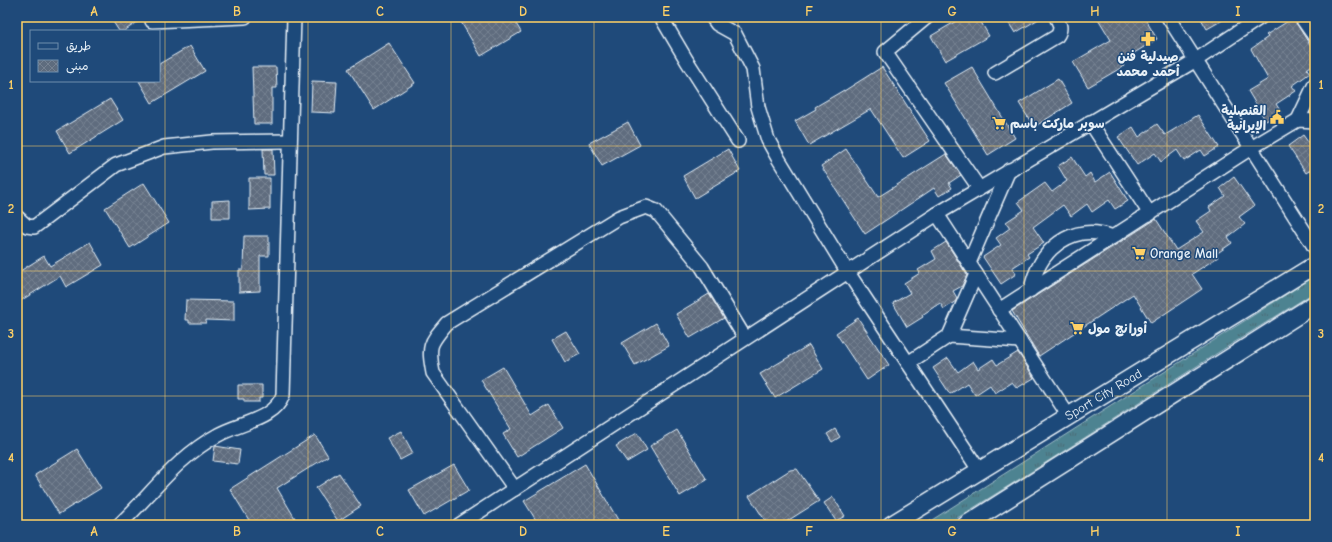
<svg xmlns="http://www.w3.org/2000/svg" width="1332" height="542" viewBox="0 0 1332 542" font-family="'Comic Neue','Playpen Sans Arabic',sans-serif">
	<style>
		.grass { fill: url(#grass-tufts); stroke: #9bbac4 }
		.building { fill: url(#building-cross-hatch); stroke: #e8f1f8 }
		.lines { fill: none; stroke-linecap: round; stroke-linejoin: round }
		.minor-casing { stroke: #e8f1f8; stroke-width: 16 }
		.major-casing { stroke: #e8f1f8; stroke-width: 20 }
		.minor { stroke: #1f4a7a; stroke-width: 13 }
		.major { stroke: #1f4a7a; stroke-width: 17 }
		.grid { fill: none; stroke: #ffd166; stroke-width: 1; stroke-opacity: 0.55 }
		.labels { text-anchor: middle; stroke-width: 3; stroke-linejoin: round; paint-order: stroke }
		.poi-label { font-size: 13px; font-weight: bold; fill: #e8f1f8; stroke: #1f4a7a; text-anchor: start }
		.street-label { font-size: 13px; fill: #e8f1f8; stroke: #1f4a7a }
		.neatline { fill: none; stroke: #ffd166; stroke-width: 1.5 }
		.grid-label { font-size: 13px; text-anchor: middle; font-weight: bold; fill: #ffd166 }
	</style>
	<defs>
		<pattern id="grass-tufts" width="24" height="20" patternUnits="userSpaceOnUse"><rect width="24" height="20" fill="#4e8391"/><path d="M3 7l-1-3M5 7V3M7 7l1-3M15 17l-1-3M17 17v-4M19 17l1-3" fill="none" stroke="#4b6b75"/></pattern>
		<pattern id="building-cross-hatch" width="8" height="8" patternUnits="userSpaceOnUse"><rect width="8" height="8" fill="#5e6c7e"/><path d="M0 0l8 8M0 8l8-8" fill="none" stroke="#758191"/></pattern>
	</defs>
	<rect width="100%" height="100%" fill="#1f4a7a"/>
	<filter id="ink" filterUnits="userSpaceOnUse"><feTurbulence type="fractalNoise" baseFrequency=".025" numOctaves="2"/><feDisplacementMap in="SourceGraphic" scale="8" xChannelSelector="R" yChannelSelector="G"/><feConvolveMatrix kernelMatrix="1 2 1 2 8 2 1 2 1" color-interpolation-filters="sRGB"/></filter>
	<g filter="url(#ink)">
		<!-- grass -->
		<path class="grass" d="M1315 276V292C1191 368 1070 449 946 525H924Z"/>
		<!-- building -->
		<g class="building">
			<path d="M110 17H145L124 31H119Z"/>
			<path d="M458 17H512L521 32 481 56Z"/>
			<path d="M963 17H978L989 36 945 61 931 36Z"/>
			<path d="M1005 17H1042L1015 33Z"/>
			<path d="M1097 17H1144L1157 39 1121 61 1124 66 1088 87 1073 62 1111 40Z"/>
			<path d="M1200 17H1228L1207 29Z"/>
			<path d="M1293 18 1315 53V63L1307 69 1310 73 1292 86 1296 91 1276 104 1281 112 1266 121 1248 91 1268 79 1251 49 1268 37 1266 35Z"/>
			<path d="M389 43 415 83 374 110 348 69Z"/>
			<path d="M190 46 205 71 152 103 139 81H159V64Z"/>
			<path d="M252 67H276L277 88H272V124H254Z"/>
			<path d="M882 67 930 141 903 158 871 109 809 145 795 121 816 109 815 107 844 90V91Z"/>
			<path d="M972 67 1015 138 988 155 944 83Z"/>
			<path d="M1058 79 1072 103 1034 127 1019 103Z"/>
			<path d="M312 81 337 82 335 113 311 112Z"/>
			<path d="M110 99 123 120 70 153 57 131Z"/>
			<path d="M1198 115 1219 147 1205 156 1201 150 1184 161 1177 150 1161 162 1155 153 1137 165 1118 137 1133 127 1139 137 1157 124 1165 135Z"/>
			<path d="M628 122 640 145 602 166 589 143Z"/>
			<path d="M1303 135 1315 152V167L1306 173 1288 146Z"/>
			<path d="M263 149H273L274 175H264Z"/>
			<path d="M728 149 740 171 695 198 683 176Z"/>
			<path d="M846 149 878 197 946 154 961 175 949 183 952 188 939 196 934 188 865 234 821 166Z"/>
			<path d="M1072 157 1085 177 1090 173 1095 182 1110 172 1128 201 1115 209 1109 200 1092 212 1087 204 1071 216 1063 205 1033 227 1044 243 1027 254 1029 257 1012 268 1016 274 1001 284 983 257 1001 245 996 238 1010 228 1006 222 1024 210 1018 202 1045 183 1052 192 1067 181 1058 166Z"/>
			<path d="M1234 177 1254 206 1239 217 1245 224 1228 237 1232 243 1216 254 1218 257 1192 274 1202 289 1151 323 1133 294 1039 356 1012 311 1156 219 1176 250 1204 232 1196 221 1211 211 1209 207 1225 196 1220 188Z"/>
			<path d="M249 178H270V209L249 210Z"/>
			<path d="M144 183 169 223 130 248 105 208Z"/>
			<path d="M230 200V218H212V201Z"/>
			<path d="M244 236H269V256H260V291L239 292V270H243Z"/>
			<path d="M90 242 103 265 66 287 60 276 17 303V273L44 256 50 266Z"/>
			<path d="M946 242 967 275 962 286 953 291 957 298 956 301 944 309 940 303 922 315 923 317 907 327 893 303 910 293 904 283 920 273 918 270 936 259 932 251Z"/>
			<path d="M709 294 724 318 690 338 676 314Z"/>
			<path d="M186 300 234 301V321L206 320V323H189V320H185Z"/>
			<path d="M858 318 889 365 867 380 836 333Z"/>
			<path d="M656 323 669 346 635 365 622 343Z"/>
			<path d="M566 331 580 354 565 362 552 339Z"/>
			<path d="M809 345 823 369 775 398 760 374Z"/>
			<path d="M1018 352 1034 378 1017 388 1012 382 995 393 990 385 975 395 967 383 950 394 933 368 948 358 958 372 973 361 978 369 993 359 997 365Z"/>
			<path d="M503 367 532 416 549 405 563 428 517 457 503 434 511 429 481 380Z"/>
			<path d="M238 385H262V398H259V402H244V399H238Z"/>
			<path d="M835 429 840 437 832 442 827 434Z"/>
			<path d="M677 430 707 480 680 496 650 446Z"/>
			<path d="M401 431 413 453 400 460 387 438Z"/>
			<path d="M637 433 647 450 627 462 616 446Z"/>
			<path d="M315 435 328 456 277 488 299 525H252L230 489Z"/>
			<path d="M215 446 240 450 238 464 213 461Z"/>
			<path d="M77 449 101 488 59 514 35 475Z"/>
			<path d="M585 464 621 525H539L524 501Z"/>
			<path d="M454 465 469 490 424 516 409 490Z"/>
			<path d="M797 469 819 501 781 525H768L749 496 790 470Z"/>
			<path d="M339 473 361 506 338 521 316 488Z"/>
			<path d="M833 497 845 516 836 521 824 503Z"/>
		</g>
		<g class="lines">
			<defs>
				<g id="minor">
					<path d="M661 17 687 61 738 141"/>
					<path d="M712 17 717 24 735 34 753 69 758 107 768 140 778 158 847 271 979 470"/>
					<path d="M927 17 885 52 979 188"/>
					<path d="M1168 17 1315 248"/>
					<path d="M1301 17 1315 37"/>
					<path d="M152 21 245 17"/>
					<path d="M995 73 1057 36C1062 29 1060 24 1056 17"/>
					<path d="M1298 120 1315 84"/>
					<path d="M1090 122 1150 214"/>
					<path d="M937 214 1068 415"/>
					<path d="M17 217 27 226 34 227 116 165 164 147 212 142 290 141"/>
					<path d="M969 263 1009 170"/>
					<path d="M1031 290C1038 250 1072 221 1113 237"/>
					<path d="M999 310 1251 148 1298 120 1315 121"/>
					<path d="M949 336 1020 341"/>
					<path d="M908 363 949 336 976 274"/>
					<path d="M515 489 433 373C428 346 429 344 447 323L619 217 646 207 656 211 702 267 745 338"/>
					<path d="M119 525C152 494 177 457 218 435 239 423 274 420 283 395L294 17"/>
					<path d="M459 525 937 214 1196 60 1261 17"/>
				</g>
				<g id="major">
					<path d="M891 525 1315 265"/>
					<path d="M966 525 1315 304"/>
				</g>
			</defs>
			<!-- minor casing -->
			<use href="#minor" class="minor-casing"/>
			<!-- major casing -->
			<use href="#major" class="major-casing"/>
			<!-- minor -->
			<use href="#minor" class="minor"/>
			<!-- major -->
			<use href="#major" class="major"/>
		</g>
	</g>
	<!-- grid -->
	<path class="grid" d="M165 17V525M308 17V525M451 17V525M594 17V525M738 17V525M881 17V525M1024 17V525M1167 17V525M17 146H1315M17 271H1315M17 396H1315"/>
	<!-- icons -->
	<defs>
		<symbol id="pharmacy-bare" viewBox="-9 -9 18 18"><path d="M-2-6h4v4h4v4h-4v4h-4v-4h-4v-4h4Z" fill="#ffd166" stroke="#1f4a7a" stroke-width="2.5" paint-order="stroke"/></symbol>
		<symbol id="civic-bare" viewBox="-9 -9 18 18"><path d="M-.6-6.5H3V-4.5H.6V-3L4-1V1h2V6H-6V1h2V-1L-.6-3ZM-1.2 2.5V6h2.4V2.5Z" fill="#ffd166" stroke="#1f4a7a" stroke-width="2.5" paint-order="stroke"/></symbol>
		<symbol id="supermarket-bare" viewBox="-9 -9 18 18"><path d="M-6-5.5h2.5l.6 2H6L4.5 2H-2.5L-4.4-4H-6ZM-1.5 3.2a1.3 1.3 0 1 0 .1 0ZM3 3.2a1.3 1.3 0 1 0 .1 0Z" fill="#ffd166" stroke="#1f4a7a" stroke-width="2.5" paint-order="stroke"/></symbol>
	</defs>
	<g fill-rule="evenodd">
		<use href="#pharmacy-bare" x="1138" y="29" width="20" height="20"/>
		<use href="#civic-bare" x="1267" y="107" width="20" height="20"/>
		<use href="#supermarket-bare" x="989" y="113" width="20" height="20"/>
		<use href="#supermarket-bare" x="1129" y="243" width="20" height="20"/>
		<use href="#supermarket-bare" x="1067" y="318" width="20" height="20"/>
	</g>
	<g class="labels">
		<!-- poi labels -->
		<g class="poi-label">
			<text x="1148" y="61" text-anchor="middle">صيدلية فنن<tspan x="1148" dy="15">أحمد محمد</tspan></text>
			<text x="1266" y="115" text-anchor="end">القنصلية<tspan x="1266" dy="15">الإيرانية</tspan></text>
			<text x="1010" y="128">سوبر ماركت باسم</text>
			<text x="1150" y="258">Orange Mall</text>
			<text x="1088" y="333">أورانج مول</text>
		</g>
		<!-- street labels -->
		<g class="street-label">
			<text transform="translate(1103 394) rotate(-31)" y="5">Sport City Road</text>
		</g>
	</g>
	<!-- margin -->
	<rect width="1332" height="542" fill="none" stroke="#1f4a7a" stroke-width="44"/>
	<!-- legend -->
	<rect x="30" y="30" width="130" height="52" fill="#1f4a7a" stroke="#6f8dac"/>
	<rect x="38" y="43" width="20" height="6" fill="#1f4a7a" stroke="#6f8dac"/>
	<text x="66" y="50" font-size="12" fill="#e8f1f8">طريق</text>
	<rect x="38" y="60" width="20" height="12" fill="url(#building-cross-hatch)" stroke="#6f8dac"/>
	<text x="66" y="70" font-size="12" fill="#e8f1f8">مبنى</text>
	<rect x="22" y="22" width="1288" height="498" class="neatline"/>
	<g class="grid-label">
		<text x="94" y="16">A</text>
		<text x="237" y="16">B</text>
		<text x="380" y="16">C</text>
		<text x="523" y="16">D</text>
		<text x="666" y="16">E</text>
		<text x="809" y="16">F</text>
		<text x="952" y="16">G</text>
		<text x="1095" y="16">H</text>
		<text x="1238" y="16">I</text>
		<text x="11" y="89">1</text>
		<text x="1321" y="89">1</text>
		<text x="11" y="213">2</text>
		<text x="1321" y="213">2</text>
		<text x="11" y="338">3</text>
		<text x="1321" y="338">3</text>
		<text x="11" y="462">4</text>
		<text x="1321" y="462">4</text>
		<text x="94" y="536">A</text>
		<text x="237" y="536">B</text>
		<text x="380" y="536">C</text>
		<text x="523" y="536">D</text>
		<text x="666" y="536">E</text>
		<text x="809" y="536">F</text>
		<text x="952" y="536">G</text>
		<text x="1095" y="536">H</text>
		<text x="1238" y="536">I</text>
	</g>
</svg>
